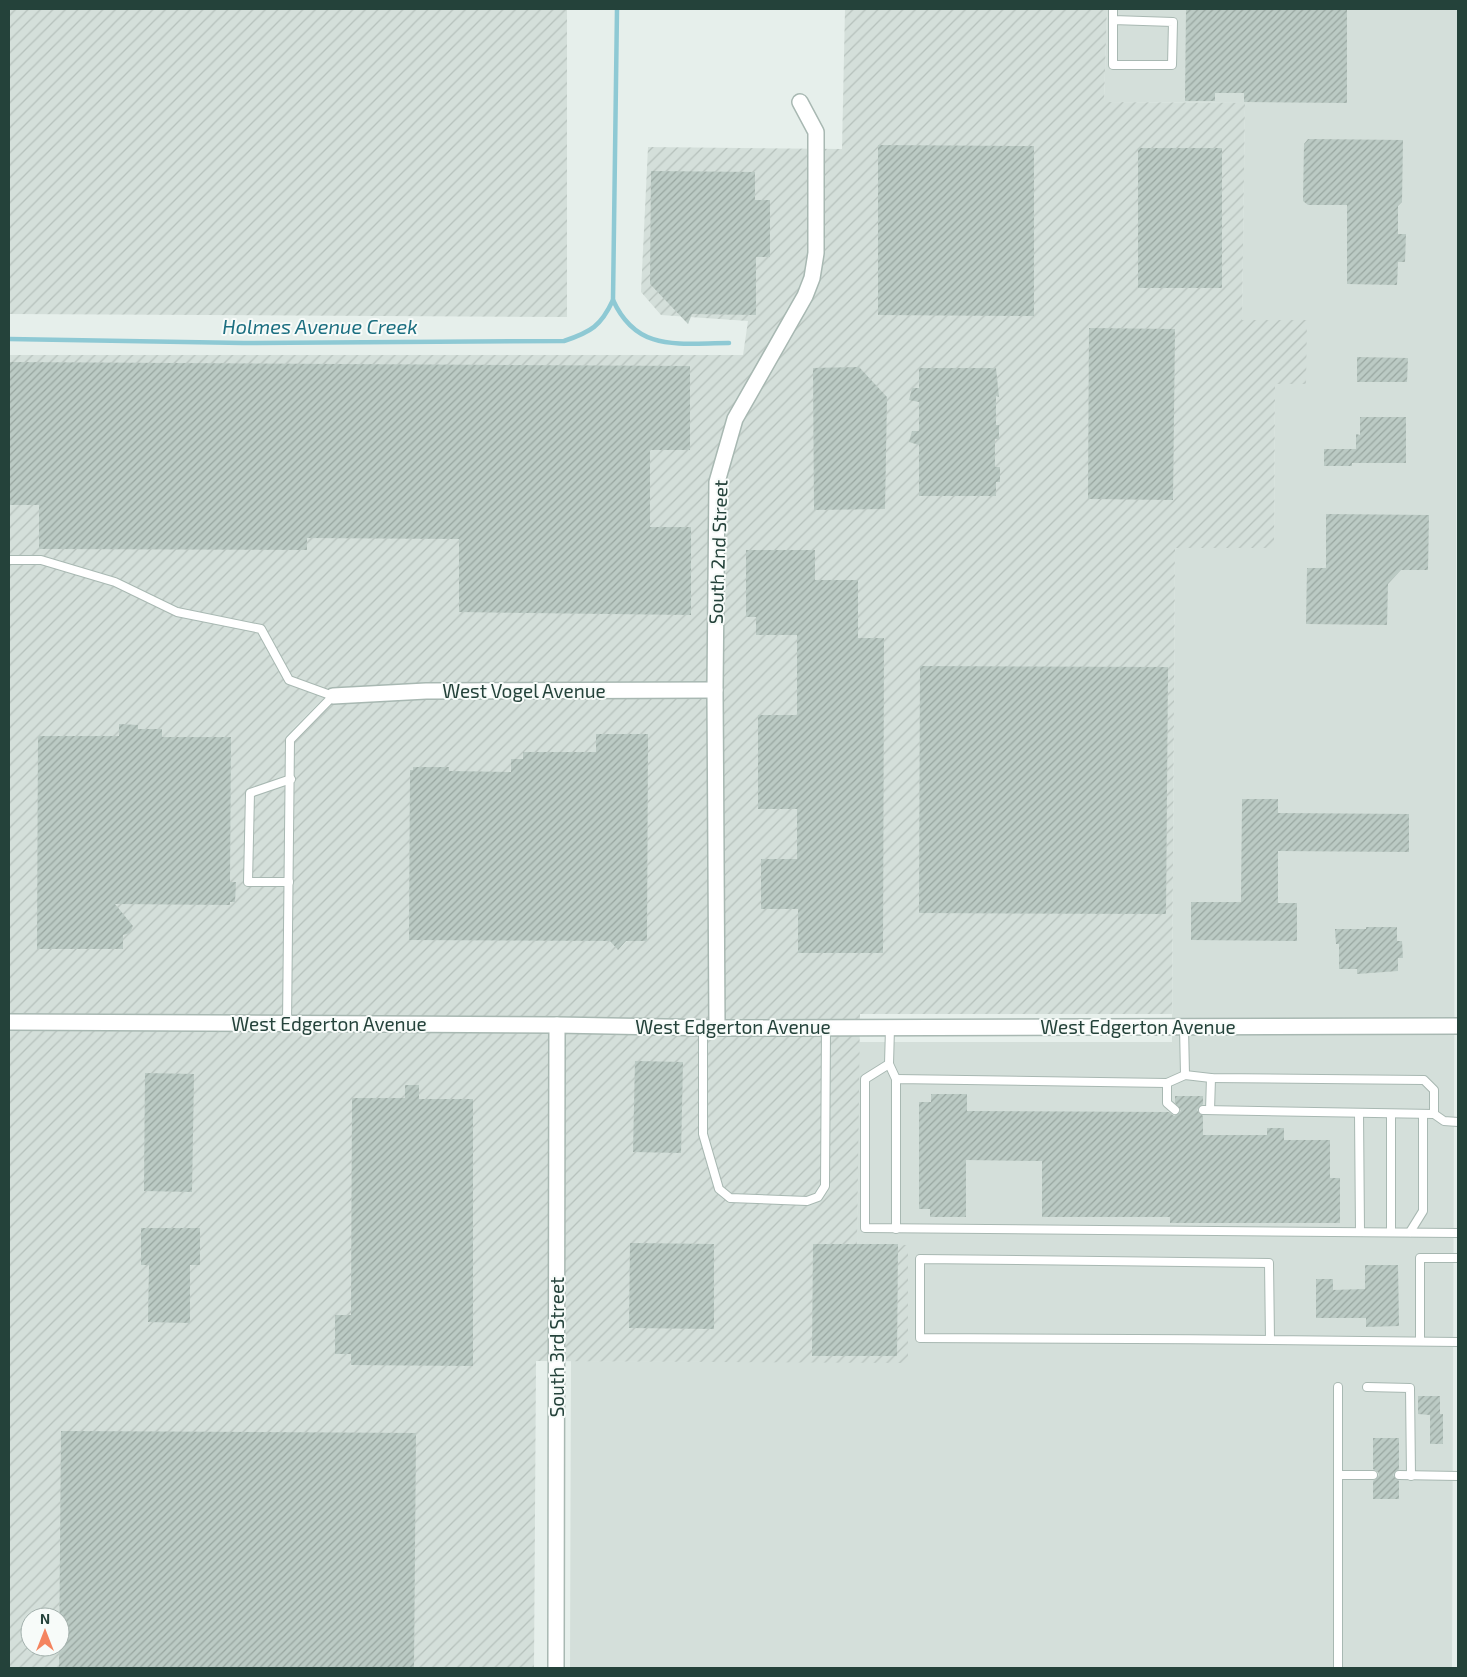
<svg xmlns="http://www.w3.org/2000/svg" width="1467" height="1677" viewBox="0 0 1467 1677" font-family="'Exo 2',sans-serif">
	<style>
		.built { fill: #d4dfda }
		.industrial { fill: url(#industrial-furrows); fill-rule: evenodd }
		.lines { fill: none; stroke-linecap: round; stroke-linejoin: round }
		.stream { stroke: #8ec9d4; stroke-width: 4.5 }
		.building { fill: url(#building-hatch) }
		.service-casing { stroke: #a8b8b2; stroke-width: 10 }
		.minor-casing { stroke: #a8b8b2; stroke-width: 18 }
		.tertiary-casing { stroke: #a8b8b2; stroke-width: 18 }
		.service { stroke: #fff; stroke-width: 8 }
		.minor { stroke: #fff; stroke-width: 15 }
		.tertiary { stroke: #fff; stroke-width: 15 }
		.labels { text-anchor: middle; stroke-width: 4; stroke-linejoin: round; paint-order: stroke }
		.street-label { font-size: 19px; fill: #24423a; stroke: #f7fbf9 }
		.water-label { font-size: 20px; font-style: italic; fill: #1c6f80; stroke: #f7fbf9 }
	</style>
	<defs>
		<pattern id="industrial-furrows" width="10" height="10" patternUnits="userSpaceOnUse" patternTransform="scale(1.25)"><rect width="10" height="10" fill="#d4dfda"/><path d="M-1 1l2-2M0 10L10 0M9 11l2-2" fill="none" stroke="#b6c1bc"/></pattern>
		<pattern id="building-hatch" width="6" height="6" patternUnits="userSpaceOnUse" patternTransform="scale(1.25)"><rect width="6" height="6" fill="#bbcac4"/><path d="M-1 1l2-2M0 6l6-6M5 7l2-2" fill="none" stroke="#98a6a0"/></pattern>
	</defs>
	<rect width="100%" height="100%" fill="#e6efeb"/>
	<!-- built -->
	<path class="built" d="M1107 9H1458L1452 1668H570L571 1361 908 1362 857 1245 858 1042H1172L1175 548 1274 547 1275 384 1306 320H1242L1245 103 1104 102Z"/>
	<!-- industrial -->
	<g class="industrial">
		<path d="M9 9H567V317L9 314Z"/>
		<path d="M845 9H1107L1104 102 1245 103 1242 320H1307L1306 384H1275L1274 548H1175L1172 1014H860L857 1244 908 1245V1363L536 1361 534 1668H9V355H743L748 321 661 315 641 292 648 147 842 149ZM30 1617H60V1647H30Z"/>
	</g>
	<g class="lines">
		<!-- stream -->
		<g class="stream">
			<path d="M613 300C637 353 679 343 729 343"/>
			<path d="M9 339 243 343 564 341C591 332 601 326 613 300L617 9"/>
		</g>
	</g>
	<!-- building -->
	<g class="building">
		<path d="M1186 9H1347V103L1244 102V93H1215V101H1185Z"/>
		<path d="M1308 139 1403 140 1402 202 1398 206V234H1406L1405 262H1398L1397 285 1347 284V205H1308L1303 201 1304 144Z"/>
		<path d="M878 145 1034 146V316L878 315Z"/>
		<rect x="1138" y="148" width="84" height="140"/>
		<path d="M651 171 755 172V200H770V257H756V315L692 314 688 324 650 284Z"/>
		<path d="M1089 328 1175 329 1173 500 1088 499Z"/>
		<path d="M1357 357 1408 358 1407 382H1357Z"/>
		<path d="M9 362 690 366V450H650V527H691V615L459 612V539L307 538V550L39 549V505H9Z"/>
		<path d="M859 367 887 397 885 509 814 510 813 368Z"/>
		<path d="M919 368H996L999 397 996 396V425H999V439H995V467H1000V482H996V496H919V445L909 442 912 431H919V402L909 400 912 388H919Z"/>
		<path d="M1360 417H1406V463H1352V466H1324V449H1356V434L1360 435Z"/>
		<path d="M1326 514 1429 515 1428 570H1401L1388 584 1387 625 1306 624 1307 568H1326Z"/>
		<path d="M746 550H815V580H858V638H884L883 953H798V909H761V859H797V809H758V715H797V635H756V617H746Z"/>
		<path d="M920 666 1168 667 1166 914 919 913Z"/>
		<path d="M119 724 138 725V729H162V737H231L230 882H236L235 902H230V905L115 904 133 926 130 933 123 935V949H37L38 736H119Z"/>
		<path d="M596 734H648L647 941H626L618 950 610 941 409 940 410 770H413V767H449V771L511 772V759H523V752H596Z"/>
		<path d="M1242 799H1278V813L1409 814V852L1278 851V903H1297V941L1191 940V902H1241Z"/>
		<path d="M1366 927H1397V941H1402L1403 958H1398V971L1357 974V969H1339V944H1336L1335 929H1366Z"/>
		<path d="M635 1061 683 1062 681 1153 633 1152Z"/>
		<path d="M145 1073 194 1074 192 1192 144 1191Z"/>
		<path d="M405 1085H419V1099H473V1366L351 1365V1354H335V1315H351L352 1098H405Z"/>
		<path d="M931 1094H967V1111L1169 1112 1174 1116 1181 1111 1175 1103V1096H1203V1104L1197 1110 1203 1116V1135H1267V1128H1284V1140H1330V1178H1340V1223H1170V1217H1042V1161L966 1160V1217H930V1209H919V1102H931Z"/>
		<path d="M141 1228H200V1265H190V1323L148 1322 149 1265H141Z"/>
		<path d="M630 1243 714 1244V1329L629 1328Z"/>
		<path d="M813 1244H898L897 1356H812Z"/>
		<path d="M1365 1265H1398L1399 1326 1366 1327V1318H1316V1279H1333V1290L1365 1289Z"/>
		<path d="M1418 1396H1440V1414H1443V1444H1430V1415L1418 1414Z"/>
		<path d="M61 1431 416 1433 414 1668H59Z"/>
		<path d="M1373 1438H1399V1469L1393 1475 1399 1481V1499H1373V1481L1379 1475 1378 1472 1373 1469Z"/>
	</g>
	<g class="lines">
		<defs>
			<g id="service">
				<path d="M1113 9V65H1172L1173 22 1113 20"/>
				<path d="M9 560H41L115 582 177 612 261 629 289 680 333 696 290 740 287 1024"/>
				<path d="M289 882H248L250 793 291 779"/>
				<path d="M1184 1027 1185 1075"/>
				<path d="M703 1028V1134L719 1189 730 1198 807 1201 818 1197 825 1186 826 1028"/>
				<path d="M890 1028 889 1064 896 1079"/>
				<path d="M889 1064 865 1079V1228L1458 1233"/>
				<path d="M1175 1110 1167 1103V1083L1185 1075 1211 1078 1424 1080 1434 1090V1114"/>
				<path d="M1203 1110 1434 1114 1444 1121 1458 1122"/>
				<path d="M1210 1110 1211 1078"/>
				<path d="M1359 1113 1360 1232"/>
				<path d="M896 1229V1079L1167 1083"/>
				<path d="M1391 1232V1114"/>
				<path d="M1410 1232 1423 1211V1114"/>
				<path d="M1270 1340 1269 1263 920 1259V1338C1099 1339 1279 1339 1458 1342"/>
				<path d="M1420 1341V1258H1458"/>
				<path d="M1367 1387 1410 1388 1411 1476"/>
				<path d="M1338 1475H1373"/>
				<path d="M1399 1475 1458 1476"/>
				<path d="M1338 1668V1387"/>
			</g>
			<g id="minor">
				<path d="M333 696 426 691 715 690"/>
				<path d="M717 1028 715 690 717 482 735 419 805 296 812 278 816 253V132L800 102"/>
				<path d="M556 1668 557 1025"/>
			</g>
			<path id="tertiary" d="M9 1022 557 1025 717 1028 1458 1026"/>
		</defs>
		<!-- service casing -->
		<use href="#service" class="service-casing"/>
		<!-- minor casing -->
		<use href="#minor" class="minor-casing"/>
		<!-- tertiary casing -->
		<use href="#tertiary" class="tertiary-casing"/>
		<!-- service -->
		<use href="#service" class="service"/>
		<!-- minor -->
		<use href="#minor" class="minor"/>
		<!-- tertiary -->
		<use href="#tertiary" class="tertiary"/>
	</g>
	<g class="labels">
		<!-- street labels -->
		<g class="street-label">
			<text transform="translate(718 552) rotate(-88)" y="7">South 2nd Street</text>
			<text x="524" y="698">West Vogel Avenue</text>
			<text x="329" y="1031">West Edgerton Avenue</text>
			<text x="733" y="1034">West Edgerton Avenue</text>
			<text x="1138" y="1034">West Edgerton Avenue</text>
			<text transform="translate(557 1347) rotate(-90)" y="7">South 3rd Street</text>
		</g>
		<!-- water labels -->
		<g class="water-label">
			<text x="320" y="334">Holmes Avenue Creek</text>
		</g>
	</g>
	<!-- border -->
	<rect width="1467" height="1677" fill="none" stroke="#24423a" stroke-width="20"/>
	<!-- north arrow -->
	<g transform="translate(45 1632)"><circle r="24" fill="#f7fbf9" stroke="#a3b1ad"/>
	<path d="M0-4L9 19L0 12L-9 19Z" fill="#f4845f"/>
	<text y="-8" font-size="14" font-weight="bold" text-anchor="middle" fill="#24423a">N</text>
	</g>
</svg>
